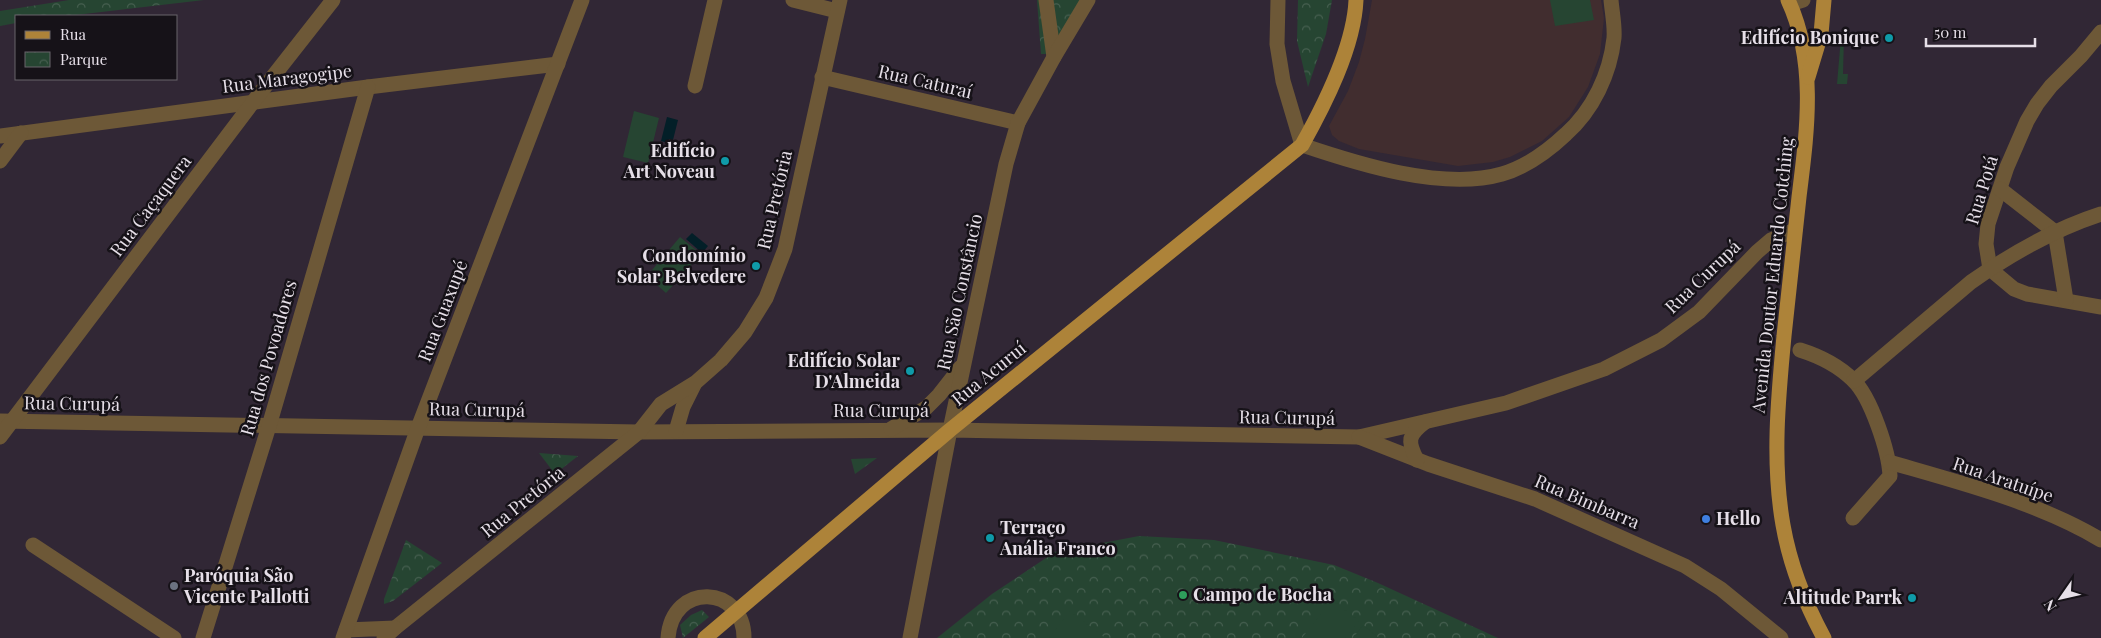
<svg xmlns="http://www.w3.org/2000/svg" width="2101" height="638" viewBox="0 0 2101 638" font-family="'Playfair Display',serif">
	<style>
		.education { fill: #412d2f }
		.park { fill: url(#park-crowns) }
		.garden { fill: #264532 }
		.water { fill: #031f28 }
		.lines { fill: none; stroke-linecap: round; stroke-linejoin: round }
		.minor { stroke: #6d5837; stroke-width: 15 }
		.major { stroke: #ad8339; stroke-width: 15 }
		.culture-dot { fill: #0f9aa8; stroke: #161218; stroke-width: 2 }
		.shop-dot { fill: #3f7fe0; stroke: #161218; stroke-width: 2 }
		.worship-dot { fill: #6b7280; stroke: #161218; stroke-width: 2 }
		.leisure-dot { fill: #2e9e5b; stroke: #161218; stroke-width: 2 }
		.labels { text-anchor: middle; stroke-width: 5; stroke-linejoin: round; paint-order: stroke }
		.poi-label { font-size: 18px; font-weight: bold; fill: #e6dfe8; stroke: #161218; text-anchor: end }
		.street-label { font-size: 18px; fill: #e6dfe8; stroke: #161218 }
	</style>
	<defs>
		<pattern id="park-crowns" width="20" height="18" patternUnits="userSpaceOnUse" patternTransform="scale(1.25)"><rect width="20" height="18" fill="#264532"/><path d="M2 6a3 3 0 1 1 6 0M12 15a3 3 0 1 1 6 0" fill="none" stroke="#465f50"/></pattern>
	</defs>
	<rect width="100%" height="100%" fill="#312735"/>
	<!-- education -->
	<path class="education" d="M1372 0H1601L1604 18 1600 54 1588 87 1569 117 1542 141 1510 157 1493 162 1458 166 1359 149 1339 141 1332 135 1329 126 1348 91 1359 62 1365 39Z"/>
	<!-- park -->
	<g class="park">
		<path d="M69 0H204L67 16H16V23L0 26V11Z"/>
		<path d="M1037 0H1045L1047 54H1041Z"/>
		<path d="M1049 0H1086L1055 50Z"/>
		<path d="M1298 0H1332L1326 34 1308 87 1297 41Z"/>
		<path d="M539 453 578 456 555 474Z"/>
		<path d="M877 458 855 474 851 459Z"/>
		<path d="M1139 536 1214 540 1334 565 1378 583 1498 638H937L992 594 1055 552Z"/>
		<path d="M406 540 442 563 393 601 384 604V599Z"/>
		<path d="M702 610 709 617 683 638 680 625 691 615Z"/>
	</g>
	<!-- garden -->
	<g class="garden">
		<path d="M1550 0H1590L1594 20 1555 26Z"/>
		<path d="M1841 37H1844L1843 74H1848L1847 84H1837Z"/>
		<path d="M634 111 659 118 648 163 623 157Z"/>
		<path d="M680 237 701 254 666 293 647 276Z"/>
		<path d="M1332 600 1359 621 1345 638H1302Z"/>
		<path d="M1070 611 1105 638H1049Z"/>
		<path d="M1363 625 1379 638H1353Z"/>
	</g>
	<!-- water -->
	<g class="water">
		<path d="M667 117 678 120 673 140 669 139 668 143 661 141Z"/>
		<path d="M692 233 708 246 702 253 686 239Z"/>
	</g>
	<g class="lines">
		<!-- minor -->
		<g class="minor">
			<path d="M793 0 837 11"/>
			<path d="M1046 0 1054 57"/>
			<path d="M1278 0 1277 44 1283 81 1302 145C1358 164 1443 191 1502 174 1526 167 1548 151 1566 134 1593 110 1610 74 1614 38 1615 26 1612 12 1611 0"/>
			<path d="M1790 4 1803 0"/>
			<path d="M2101 32 2081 56 2051 86 2037 104 2027 121 2007 167 1988 224 1986 244 1990 269 2014 289 2027 294 2101 307"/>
			<path d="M822 77 1018 123"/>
			<path d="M695 86 715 0"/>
			<path d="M0 136 368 87 558 64"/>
			<path d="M0 161 21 133"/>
			<path d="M2000 189 2055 232 2066 300"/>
			<path d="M1800 350C1819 356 1838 365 1853 380 1871 397 1889 452 1890 476L1853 518"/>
			<path d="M1854 381 1971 282C2011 254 2054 229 2101 214"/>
			<path d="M0 421 639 432 950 430 1359 437 1506 403 1604 369 1661 340 1699 312 1757 252 1771 240 1795 230"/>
			<path d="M891 429 926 408 939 395 961 367"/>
			<path d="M676 431 683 407 694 385"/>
			<path d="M0 437 253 102 333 0"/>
			<path d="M1359 437 1428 464 1535 499 1685 566 1721 589 1781 638"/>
			<path d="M1417 460C1407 441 1408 435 1425 422"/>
			<path d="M1889 462C1958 482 2040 503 2101 540"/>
			<path d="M33 545 174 638"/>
			<path d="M395 628 639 432 661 404 695 383 721 360 745 332 766 298 785 249 840 0"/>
			<path d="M346 630 395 628 384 638"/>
			<path d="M203 638 269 426 368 87"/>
			<path d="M343 638 418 428 582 0"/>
			<path d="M668 638C672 581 744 585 744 638"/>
			<path d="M910 638 950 430 1006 164 1018 123 1054 57 1088 0"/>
		</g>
		<!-- major -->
		<g class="major">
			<path d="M1788 0C1817 62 1807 132 1799 197 1794 244 1789 290 1784 336 1778 399 1772 463 1783 525 1790 565 1805 603 1824 638"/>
			<path d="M1808 77 1821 34 1824 0"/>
			<path d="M705 638 950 430 1302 145C1325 104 1354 47 1356 0"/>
		</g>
	</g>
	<!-- markers -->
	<g class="culture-dot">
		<circle cx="1889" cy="38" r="5"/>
		<circle cx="725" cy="161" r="5"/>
		<circle cx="756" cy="266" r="5"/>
		<circle cx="910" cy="371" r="5"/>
		<circle cx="990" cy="538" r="5"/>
		<circle cx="1912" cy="598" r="5"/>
	</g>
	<circle class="shop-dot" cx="1706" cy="519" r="5"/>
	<circle class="worship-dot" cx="174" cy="586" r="5"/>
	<circle class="leisure-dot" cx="1183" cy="595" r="5"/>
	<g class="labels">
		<!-- poi labels -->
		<g class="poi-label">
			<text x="1879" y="44">Edifício Bonique</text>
			<text x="715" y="157">Edifício<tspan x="715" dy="21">Art Noveau</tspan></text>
			<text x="746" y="262">Condomínio<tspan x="746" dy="21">Solar Belvedere</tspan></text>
			<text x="900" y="367">Edifício Solar<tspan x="900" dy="21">D'Almeida</tspan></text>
			<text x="1716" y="525" text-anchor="start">Hello</text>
			<text x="1000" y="534" text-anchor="start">Terraço<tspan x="1000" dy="21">Anália Franco</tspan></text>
			<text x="184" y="582" text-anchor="start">Paróquia São<tspan x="184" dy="21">Vicente Pallotti</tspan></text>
			<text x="1193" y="601" text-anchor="start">Campo de Bocha</text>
			<text x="1902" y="604">Altitude Parrk</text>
		</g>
		<!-- street labels -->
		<g class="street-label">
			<text transform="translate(287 79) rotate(-7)" y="6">Rua Maragogipe</text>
			<text transform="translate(925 82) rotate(13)" y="6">Rua Caturaí</text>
			<text transform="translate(1982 190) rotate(-73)" y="6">Rua Potá</text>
			<text transform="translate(775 200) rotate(-77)" y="6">Rua Pretória</text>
			<text transform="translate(151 206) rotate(-53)" y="6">Rua Caçaquera</text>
			<text transform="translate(1773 275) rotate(-84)" y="6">Avenida Doutor Eduardo Cotching</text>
			<text transform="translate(1703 277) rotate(-44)" y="6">Rua Curupá</text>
			<text transform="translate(960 292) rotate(-78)" y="6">Rua São Constâncio</text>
			<text transform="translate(443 311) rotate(-69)" y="6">Rua Guaxupé</text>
			<text transform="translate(269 358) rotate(-74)" y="6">Rua dos Povoadores</text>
			<text transform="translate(989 374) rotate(-39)" y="6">Rua Acuruí</text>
			<text transform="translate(72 404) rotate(1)" y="6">Rua Curupá</text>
			<text transform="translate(477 410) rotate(1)" y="6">Rua Curupá</text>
			<text x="881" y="417">Rua Curupá</text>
			<text transform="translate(1287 418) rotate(1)" y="6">Rua Curupá</text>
			<text transform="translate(2003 480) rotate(19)" y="6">Rua Aratuípe</text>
			<text transform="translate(523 502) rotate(-39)" y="6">Rua Pretória</text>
			<text transform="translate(1587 502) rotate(23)" y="6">Rua Bimbarra</text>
		</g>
	</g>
	<!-- legend -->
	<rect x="15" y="15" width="162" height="65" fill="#161218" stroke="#69646b"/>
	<rect x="25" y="31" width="25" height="8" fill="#ad8339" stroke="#69646b"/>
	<text x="60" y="40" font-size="15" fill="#e6dfe8">Rua</text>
	<rect x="25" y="52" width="25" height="15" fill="url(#park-crowns)" stroke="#69646b"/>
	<text x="60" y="65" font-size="15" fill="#e6dfe8">Parque</text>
	<!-- north arrow -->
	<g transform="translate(2061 598) rotate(236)" stroke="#161218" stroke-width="4" paint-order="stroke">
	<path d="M0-4L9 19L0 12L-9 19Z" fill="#e6dfe8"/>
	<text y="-8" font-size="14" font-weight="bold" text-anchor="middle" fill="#e6dfe8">N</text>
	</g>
	<!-- scale -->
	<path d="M1926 38v8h109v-8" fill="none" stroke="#e6dfe8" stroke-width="2.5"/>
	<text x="1934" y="38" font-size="15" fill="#e6dfe8" stroke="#161218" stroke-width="4" paint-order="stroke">50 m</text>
</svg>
